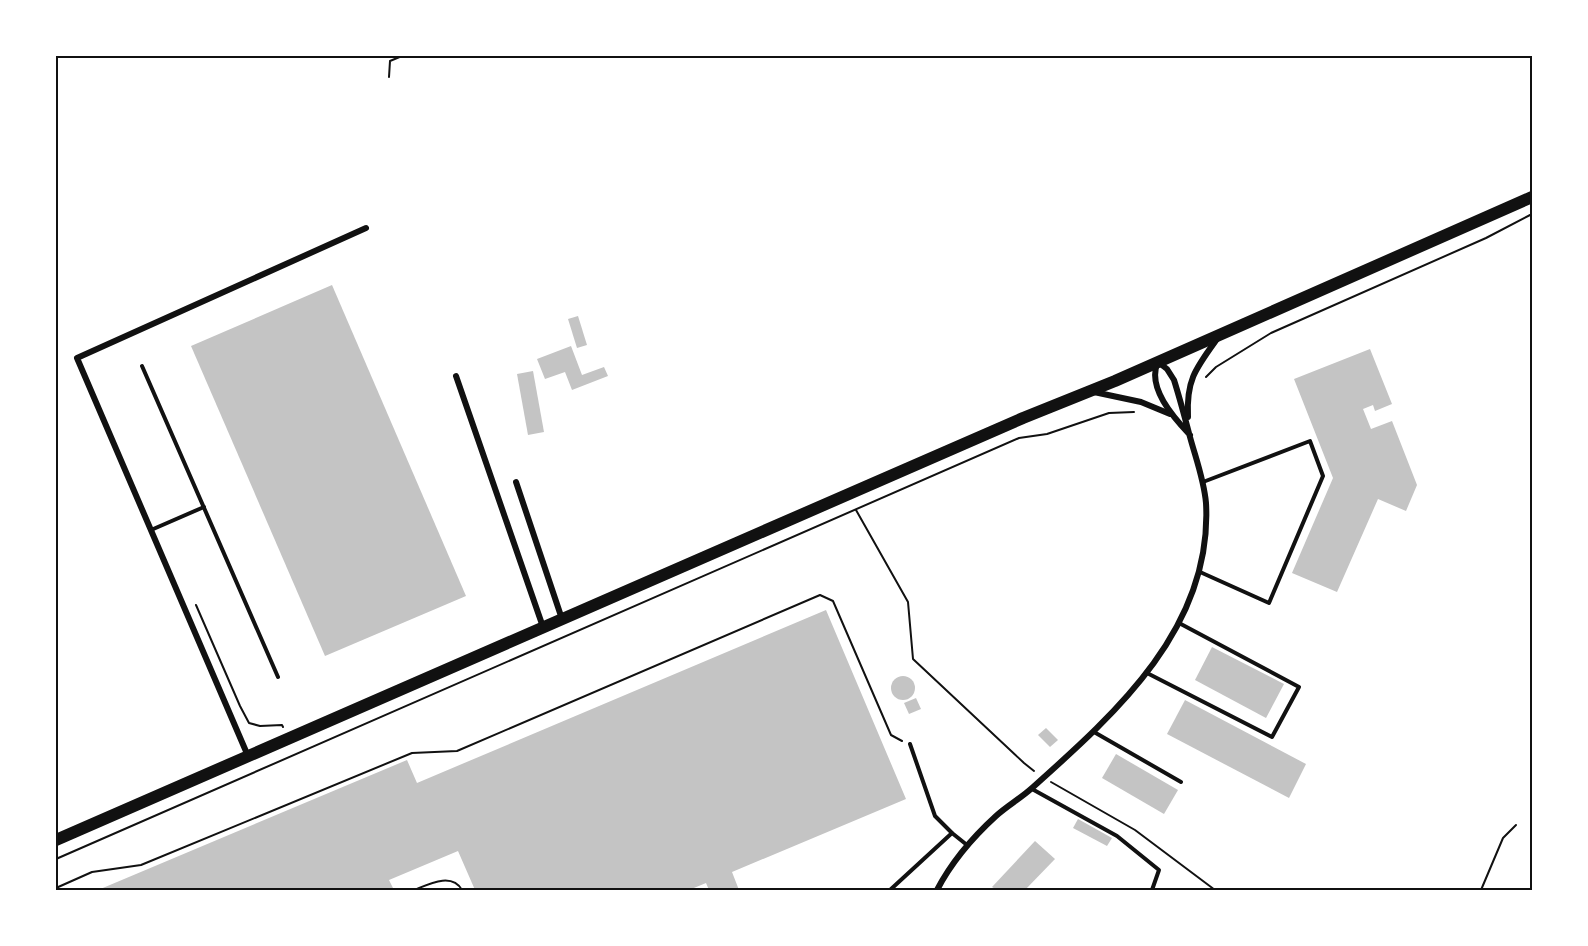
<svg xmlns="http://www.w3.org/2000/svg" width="1588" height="946" viewBox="0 0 1588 946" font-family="'Fira Sans',sans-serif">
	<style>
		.building { fill: #c4c4c4 }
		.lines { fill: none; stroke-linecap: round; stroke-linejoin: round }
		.path { stroke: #111; stroke-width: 2 }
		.service { stroke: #111; stroke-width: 4 }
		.minor { stroke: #111; stroke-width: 6 }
		.primary { stroke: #111; stroke-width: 12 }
		.neatline { fill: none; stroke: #111; stroke-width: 2 }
	</style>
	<rect width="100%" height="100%" fill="#fff"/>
	<!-- building -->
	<g class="building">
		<path d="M332 285 466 596 325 656 191 346Z"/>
		<path d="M578 316 587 345 577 348 568 319Z"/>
		<path d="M571 346 582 375 604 367 608 376 572 390 565 372 545 379 537 359Z"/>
		<path d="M1370 349 1392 404 1375 411 1373 405 1363 409 1371 429 1392 421 1417 485 1406 511 1378 499 1337 592 1292 573 1333 478 1294 379Z"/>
		<path d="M533 371 544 432 528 435 517 374Z"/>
		<path d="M826 610 906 799 732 872 739 890H709L706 883 689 890H475L458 851 389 880 394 890H98L407 760 417 783Z"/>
		<path d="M1212 647 1284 684 1266 718 1195 680Z"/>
		<circle cx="903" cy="688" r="12"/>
		<path d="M916 698 921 709 909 714 904 703Z"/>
		<path d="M1185 700 1306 764 1289 798 1167 734Z"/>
		<path d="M1046 728 1058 740 1050 747 1038 735Z"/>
		<path d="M1116 754 1178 790 1164 814 1102 778Z"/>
		<path d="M1078 819 1112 838 1107 846 1073 828Z"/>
		<path d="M1035 841 1055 859 1025 890H997L992 887Z"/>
	</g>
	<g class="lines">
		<!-- path -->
		<g class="path">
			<path d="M389 77 390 61 402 56"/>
			<path d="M1206 377 1216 367 1271 333 1486 238 1532 214"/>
			<path d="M856 510 908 602 913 659 1024 763 1034 771"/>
			<path d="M196 605 240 706 249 723 260 726 282 725 283 727"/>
			<path d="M1051 782 1135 830 1215 890"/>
			<path d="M56 859 1019 438 1047 434 1109 413 1134 412"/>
			<path d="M56 888 92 872 141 865 412 753 457 751 820 595 833 601 891 735 902 741"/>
			<path d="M414 890C429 884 452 872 462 890"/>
			<path d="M1481 890 1503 838 1516 825"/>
		</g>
		<!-- service -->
		<g class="service">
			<path d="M142 366 278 677"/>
			<path d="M151 530 204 507"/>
			<path d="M1200 572 1269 603 1323 476 1310 441 1203 482"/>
			<path d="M1147 673 1272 737 1299 687 1179 623"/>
			<path d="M1094 732 1181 782"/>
			<path d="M910 744 935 816 952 833 967 845"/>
			<path d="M1032 789 1117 836 1159 870 1152 890"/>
			<path d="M890 890 952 833"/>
		</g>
		<!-- minor -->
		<g class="minor">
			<path d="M456 376 543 627"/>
			<path d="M1094 392 1141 402 1170 414"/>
			<path d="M1188 417C1186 380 1196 368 1217 339"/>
			<path d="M516 482 562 619"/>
			<path d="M248 756 77 358 366 228"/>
			<path d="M937 890C951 863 973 837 996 816 1007 806 1021 798 1032 788 1116 713 1213 627 1206 503 1204 480 1196 459 1190 437 1185 418 1180 399 1174 380L1167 369 1158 362C1146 387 1174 418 1190 435"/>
		</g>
		<!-- primary -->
		<path class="primary" d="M56 840 1023 418 1115 381 1532 197"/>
	</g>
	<!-- border -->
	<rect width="1588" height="946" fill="none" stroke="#ffffff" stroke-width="114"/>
	<rect x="57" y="57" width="1474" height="832" class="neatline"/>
</svg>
